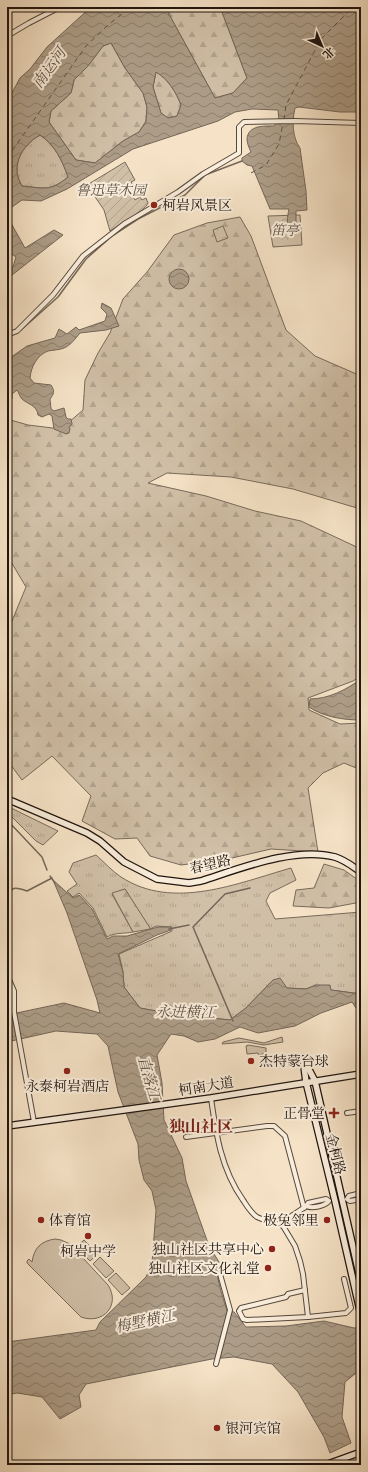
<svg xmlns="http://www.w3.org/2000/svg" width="368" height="1472" viewBox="0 0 368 1472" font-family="'Gentium Book Plus','Noto Serif SC',serif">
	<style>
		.grass { fill: url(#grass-tufts); stroke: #786a5c }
		.forest { fill: url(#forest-firs); stroke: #786a5c }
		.park { fill: url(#park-crowns); stroke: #786a5c }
		.garden { fill: url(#garden-furrows); stroke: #786a5c }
		.pitch { fill: #d1c0a8; stroke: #786a5c }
		.water { fill: url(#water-waves); stroke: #746658; fill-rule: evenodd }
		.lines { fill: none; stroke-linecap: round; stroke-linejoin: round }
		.stream { stroke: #746658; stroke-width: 1.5 }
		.ferry { stroke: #5f5245; stroke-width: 1; stroke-dasharray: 5 4; stroke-linecap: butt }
		.street-casing { stroke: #55483d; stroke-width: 6 }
		.secondary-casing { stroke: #1f140f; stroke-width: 8 }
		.street { stroke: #f9eddb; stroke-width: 4 }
		.secondary { stroke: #f9eddb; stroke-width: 5.5 }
		.poi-dot { fill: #8f2418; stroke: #f9eddb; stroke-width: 1.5 }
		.labels { text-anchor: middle; stroke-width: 4; stroke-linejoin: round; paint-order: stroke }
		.park-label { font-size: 14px; font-style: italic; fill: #5d5045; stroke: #f9eddb }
		.poi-label { font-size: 14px; fill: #1f140f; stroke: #f9eddb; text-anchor: start }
		.street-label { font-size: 14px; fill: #1f140f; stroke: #f9eddb }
		.water-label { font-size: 15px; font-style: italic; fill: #5f5245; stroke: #f9eddb }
		.quarter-label { font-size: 16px; font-weight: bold; fill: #7a1f14; stroke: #f9eddb }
	</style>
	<defs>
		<pattern id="grass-tufts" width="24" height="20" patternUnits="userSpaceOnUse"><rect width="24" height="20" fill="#d1c0a8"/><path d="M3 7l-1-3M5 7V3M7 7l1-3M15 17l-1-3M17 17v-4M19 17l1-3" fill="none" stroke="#b3a48f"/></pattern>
		<pattern id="forest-firs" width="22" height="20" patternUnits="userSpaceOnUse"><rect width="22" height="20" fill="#d1c0a8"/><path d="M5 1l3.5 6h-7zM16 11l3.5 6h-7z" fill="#b3a48f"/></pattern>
		<pattern id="park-crowns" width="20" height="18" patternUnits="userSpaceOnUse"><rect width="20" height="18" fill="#d1c0a8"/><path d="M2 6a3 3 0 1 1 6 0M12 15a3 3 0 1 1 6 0" fill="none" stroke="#b3a48f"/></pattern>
		<pattern id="garden-furrows" width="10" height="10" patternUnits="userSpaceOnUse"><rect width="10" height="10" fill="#d1c0a8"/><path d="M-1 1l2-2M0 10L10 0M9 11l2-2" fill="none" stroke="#b3a48f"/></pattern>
		<pattern id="water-waves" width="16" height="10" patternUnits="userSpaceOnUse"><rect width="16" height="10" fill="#ad9d88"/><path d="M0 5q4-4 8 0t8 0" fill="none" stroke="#8c7f6e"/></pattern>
	</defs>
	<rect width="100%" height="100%" fill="#f6e3c7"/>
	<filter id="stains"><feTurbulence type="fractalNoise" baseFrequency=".005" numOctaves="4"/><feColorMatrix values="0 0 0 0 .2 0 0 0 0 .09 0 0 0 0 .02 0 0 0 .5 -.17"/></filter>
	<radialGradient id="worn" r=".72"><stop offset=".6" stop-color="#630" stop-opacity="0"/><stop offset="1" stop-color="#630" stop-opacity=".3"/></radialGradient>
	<!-- grass -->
	<g class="grass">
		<path d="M40 135C55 145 62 160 68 177 50 192 44 188 22 186 10 166 21 146 40 135Z"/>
		<path d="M7 806 58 831 43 845 36 841 7 812Z"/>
		<path d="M96 855C104 862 112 871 121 877 173 911 238 883 291 868L296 880 270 893 266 901 275 919 361 912V994L331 990 316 985 306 989 287 988 273 980 246 1008 230 1020 173 1014 140 1008 124 987 123 972 119 954 172 931V927L156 926 150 929 125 889 112 894 133 932C124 934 116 932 107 937L93 908 79 893 73 897 67 891 77 884 69 872 73 863Z"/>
		<path d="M282 1037 283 1042 264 1045 247 1042 222 1044 223 1042 239 1038 264 1043Z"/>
		<path d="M248 1045 266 1048V1053L259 1055 258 1053 247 1054 246 1046Z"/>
	</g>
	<!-- forest -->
	<g class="forest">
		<path d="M165 7H232L222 12 247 78 233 93 215 98Z"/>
		<path d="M111 43 125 68 143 93 147 107 146 121 139 132 123 141 95 163 76 160 49 122 51 111 71 93 74 80 88 66 103 46Z"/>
		<path d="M156 72C168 79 176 92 181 105L177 116 168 118 161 113 153 87Z"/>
		<path d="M240 217 251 236 286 330 315 356 361 376V496L357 508 293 489 231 477 167 473 148 483 206 496 255 511 301 521 361 549V676L353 681 308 698 309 710 340 724 361 723V770L344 763 323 773 308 788 318 852 271 849 232 858 181 865 150 856 137 838 115 839 82 821 91 796 52 756 22 780 7 760V633L26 587 7 555V419L28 425 61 429 83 410 85 380 98 353 110 333 123 299 147 272 174 235 207 223Z"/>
		<path d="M324 864 344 870 361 882V902L329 908 293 906 296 890 314 888Z"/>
		<path d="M125 889 150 928V929L133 932 112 893Z"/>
	</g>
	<!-- park -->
	<g class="park">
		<path d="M300 215 302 245 273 247 268 216Z"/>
		<path d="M223 226 228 238 217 242 213 230Z"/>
	</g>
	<!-- garden -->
	<path class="garden" d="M125 162 135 180 131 182 133 185 128 189 135 200 140 197 142 200 146 198 148 203C145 211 119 225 110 231L104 210 87 185Z"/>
	<!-- pitch -->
	<g class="pitch">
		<path d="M55 1239 61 1240 70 1244 108 1285C121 1305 103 1325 81 1317L27 1263V1261L29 1259 32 1262C34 1248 41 1241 55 1239Z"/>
		<path d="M84 1240 98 1254 90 1261 76 1247Z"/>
		<path d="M100 1257 114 1271 106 1278 93 1264Z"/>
		<path d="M116 1273 130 1288 122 1295 108 1280Z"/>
	</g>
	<!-- water -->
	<g class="water">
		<path d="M91 7H165L215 98 233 93 247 78 222 12 232 7H361V112H340L299 107 295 108C292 121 292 137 300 148L306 191 307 210 296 211V233L291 234C286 225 287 219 289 209H270L252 166 247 165 242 161V158L251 152C249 148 247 143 247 139 248 125 264 126 274 126L279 121 278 110 252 109 235 112 218 121 133 149 67 189 41 201 22 200 12 207 7 212 8 100 20 78 30 69 47 47ZM111 43 125 68 143 93 147 107 146 122 139 132 123 141 95 163 76 160 49 122 51 111 71 93 74 80 88 66 103 46ZM156 72C168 79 176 92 181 105L177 116 168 118 161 113 153 87ZM40 135C55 145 62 160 68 177 50 192 44 188 22 186 10 167 21 146 40 135Z"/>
		<path d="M7 216 25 248 54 230 63 235 7 279V272L13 267 16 257 7 251 8 238Z"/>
		<circle cx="179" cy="279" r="10"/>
		<path d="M102 303 111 308 119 326 106 330 80 333C75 339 71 345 64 348 59 350 53 350 48 351 37 355 31 367 30 378L34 383 51 385C55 391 54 394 50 399L51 409 54 411 64 408 66 417 68 419H71L72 424 69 427 70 429 69 433 66 434 54 429 52 416 49 414 42 417 38 415C37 405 27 404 22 399 20 397 19 393 17 390L12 394V399L7 404V360L27 346 55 338 59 329 67 334 76 327 79 330 105 321 107 314 101 308Z"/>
		<path d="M361 679V720C343 720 324 717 309 707L310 699C328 699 346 690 361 679Z"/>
		<path d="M53 880 73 898 79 895 92 909 107 939 113 936H127L158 927H171V930L157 935 118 954 123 972 124 987 140 1008 173 1014 230 1020 246 1008 273 980 280 978 287 988 306 989 316 985H330L331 990 361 994V1009L356 1008 352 1002 321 1013 295 1026 258 1033 240 1027 215 1039 198 1042 184 1036 171 1034 157 1055 162 1083 164 1120 182 1158 186 1181 209 1246 219 1262C213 1272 224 1300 227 1311L234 1312 246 1327 286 1326 324 1321 354 1328 361 1327V1369L345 1382 342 1417 351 1443 330 1453 324 1437 298 1392 272 1364 234 1357 212 1359 86 1384 79 1395 81 1407 60 1419 42 1397 17 1393 7 1395V1342L96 1330 100 1322 146 1277 152 1263 156 1210 152 1191 144 1180 139 1160 138 1144 118 1092 108 1046 97 1034 56 1031 7 1042V1015L64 1003 100 1013 97 1000 67 913Z"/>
	</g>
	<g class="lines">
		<!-- stream -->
		<g class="stream">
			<path d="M21 330 58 297 86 259 112 236 138 219 185 195 205 175 242 161"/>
			<path d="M7 820 42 857 47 870"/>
			<path d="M50 876 55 883"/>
			<path d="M7 902C11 888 11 885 27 891L52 878"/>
			<path d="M169 929 189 925"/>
			<path d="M233 1021 193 927 225 894 250 888"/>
		</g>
		<!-- ferry -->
		<g class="ferry">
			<path d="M284 120 286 105 321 39 353 7"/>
			<path d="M7 158 86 46 108 25 131 7"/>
			<path d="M251 173 266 165 279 144 283 123"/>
		</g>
		<defs>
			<g id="street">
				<path d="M7 36 29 23 60 7"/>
				<path d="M7 335 17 331 53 295 83 256 124 224 178 192 203 174 239 153V127L244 122 295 121 361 123"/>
				<path d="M7 975 14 991V1012L34 1122"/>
				<path d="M211 1098C216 1134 221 1169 243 1200 247 1206 251 1213 257 1217 265 1221 275 1223 283 1226L295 1246 300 1261 303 1274 308 1317"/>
				<path d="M347 1113 361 1111"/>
				<path d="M186 1137 267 1126H274L285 1136 304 1208"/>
				<path d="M361 1193 349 1196 347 1199 350 1201 361 1199"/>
				<path d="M326 1199 329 1201C325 1206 312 1209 306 1206L308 1203Z"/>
				<path d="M283 1226 287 1219 305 1207"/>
				<path d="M305 1290 288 1294 286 1297 241 1308 239 1311 243 1319 247 1320 308 1317 346 1313 351 1308 344 1279"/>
				<path d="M216 1364 230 1310 220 1274 221 1270 223 1269"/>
			</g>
			<g id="secondary">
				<path d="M7 799 87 833 100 841 124 862 157 879 189 883 201 881C239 869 295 846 335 857 345 860 352 866 361 872"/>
				<path d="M303 1059 306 1082 335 1201 361 1315"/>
				<path d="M305 1062 315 1081 361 1282"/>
				<path d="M7 1126 211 1098 361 1074"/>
				<path d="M325 1465 361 1452"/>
			</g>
		</defs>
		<!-- street casing -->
		<use href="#street" class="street-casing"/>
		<!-- secondary casing -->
		<use href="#secondary" class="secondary-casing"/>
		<!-- street -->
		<use href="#street" class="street"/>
		<!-- secondary -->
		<use href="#secondary" class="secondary"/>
	</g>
	<!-- markers -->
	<g class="poi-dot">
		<circle cx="154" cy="205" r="4"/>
		<circle cx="251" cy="1061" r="4"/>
		<circle cx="67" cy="1071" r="4"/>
		<path d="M332 1107h4v4h4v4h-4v4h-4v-4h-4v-4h4z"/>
		<circle cx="41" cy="1220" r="4"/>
		<circle cx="327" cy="1220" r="4"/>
		<circle cx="88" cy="1236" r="4"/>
		<circle cx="272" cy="1249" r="4"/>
		<circle cx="268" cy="1268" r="4"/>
		<circle cx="217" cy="1428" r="4"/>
	</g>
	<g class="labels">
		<!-- park labels -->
		<g class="park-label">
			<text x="111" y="195">鲁迅草木园</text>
			<text x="285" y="235">笛亭</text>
		</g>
		<!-- poi labels -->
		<g class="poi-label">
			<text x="162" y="210">柯岩风景区</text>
			<text x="259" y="1066">杰特蒙台球</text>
			<text x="67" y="1091" text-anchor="middle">永泰柯岩酒店</text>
			<text x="325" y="1118" text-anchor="end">正骨堂</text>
			<text x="49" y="1225">体育馆</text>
			<text x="319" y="1225" text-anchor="end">极兔邻里</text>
			<text x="264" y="1254" text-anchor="end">独山社区共享中心</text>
			<text x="88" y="1256" text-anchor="middle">柯岩中学</text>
			<text x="260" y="1273" text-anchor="end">独山社区文化礼堂</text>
			<text x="225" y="1433">银河宾馆</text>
		</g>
		<!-- street labels -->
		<g class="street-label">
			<text transform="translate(210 864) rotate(-13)" y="5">春望路</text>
			<text transform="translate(206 1086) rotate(-9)" y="5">柯南大道</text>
			<text transform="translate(336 1154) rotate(76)" y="5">金柯路</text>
		</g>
		<!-- water labels -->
		<g class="water-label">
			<text transform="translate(49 68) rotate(-54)" y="5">南运河</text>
			<text transform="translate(185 1012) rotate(1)" y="5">永进横江</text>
			<text transform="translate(149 1078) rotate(74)" y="5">直落江</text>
			<text transform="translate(145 1321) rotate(-12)" y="5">梅墅横江</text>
		</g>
		<!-- quarter labels -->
		<g class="quarter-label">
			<text x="201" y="1132">独山社区</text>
		</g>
	</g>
	<!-- margin -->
	<rect width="368" height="1472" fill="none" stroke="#f6e3c7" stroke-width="24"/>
	<rect x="8" y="8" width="352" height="1456" fill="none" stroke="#1f140f" stroke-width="2"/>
	<rect x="12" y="12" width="344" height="1448" fill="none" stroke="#1f140f"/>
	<!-- north arrow -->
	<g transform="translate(322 46) rotate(136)" stroke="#f9eddb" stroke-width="3" paint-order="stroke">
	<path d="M0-3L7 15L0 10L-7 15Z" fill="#1f140f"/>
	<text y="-6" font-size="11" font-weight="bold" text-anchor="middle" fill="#1f140f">北</text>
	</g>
	<rect width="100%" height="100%" filter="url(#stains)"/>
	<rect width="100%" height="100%" fill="url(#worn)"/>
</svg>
